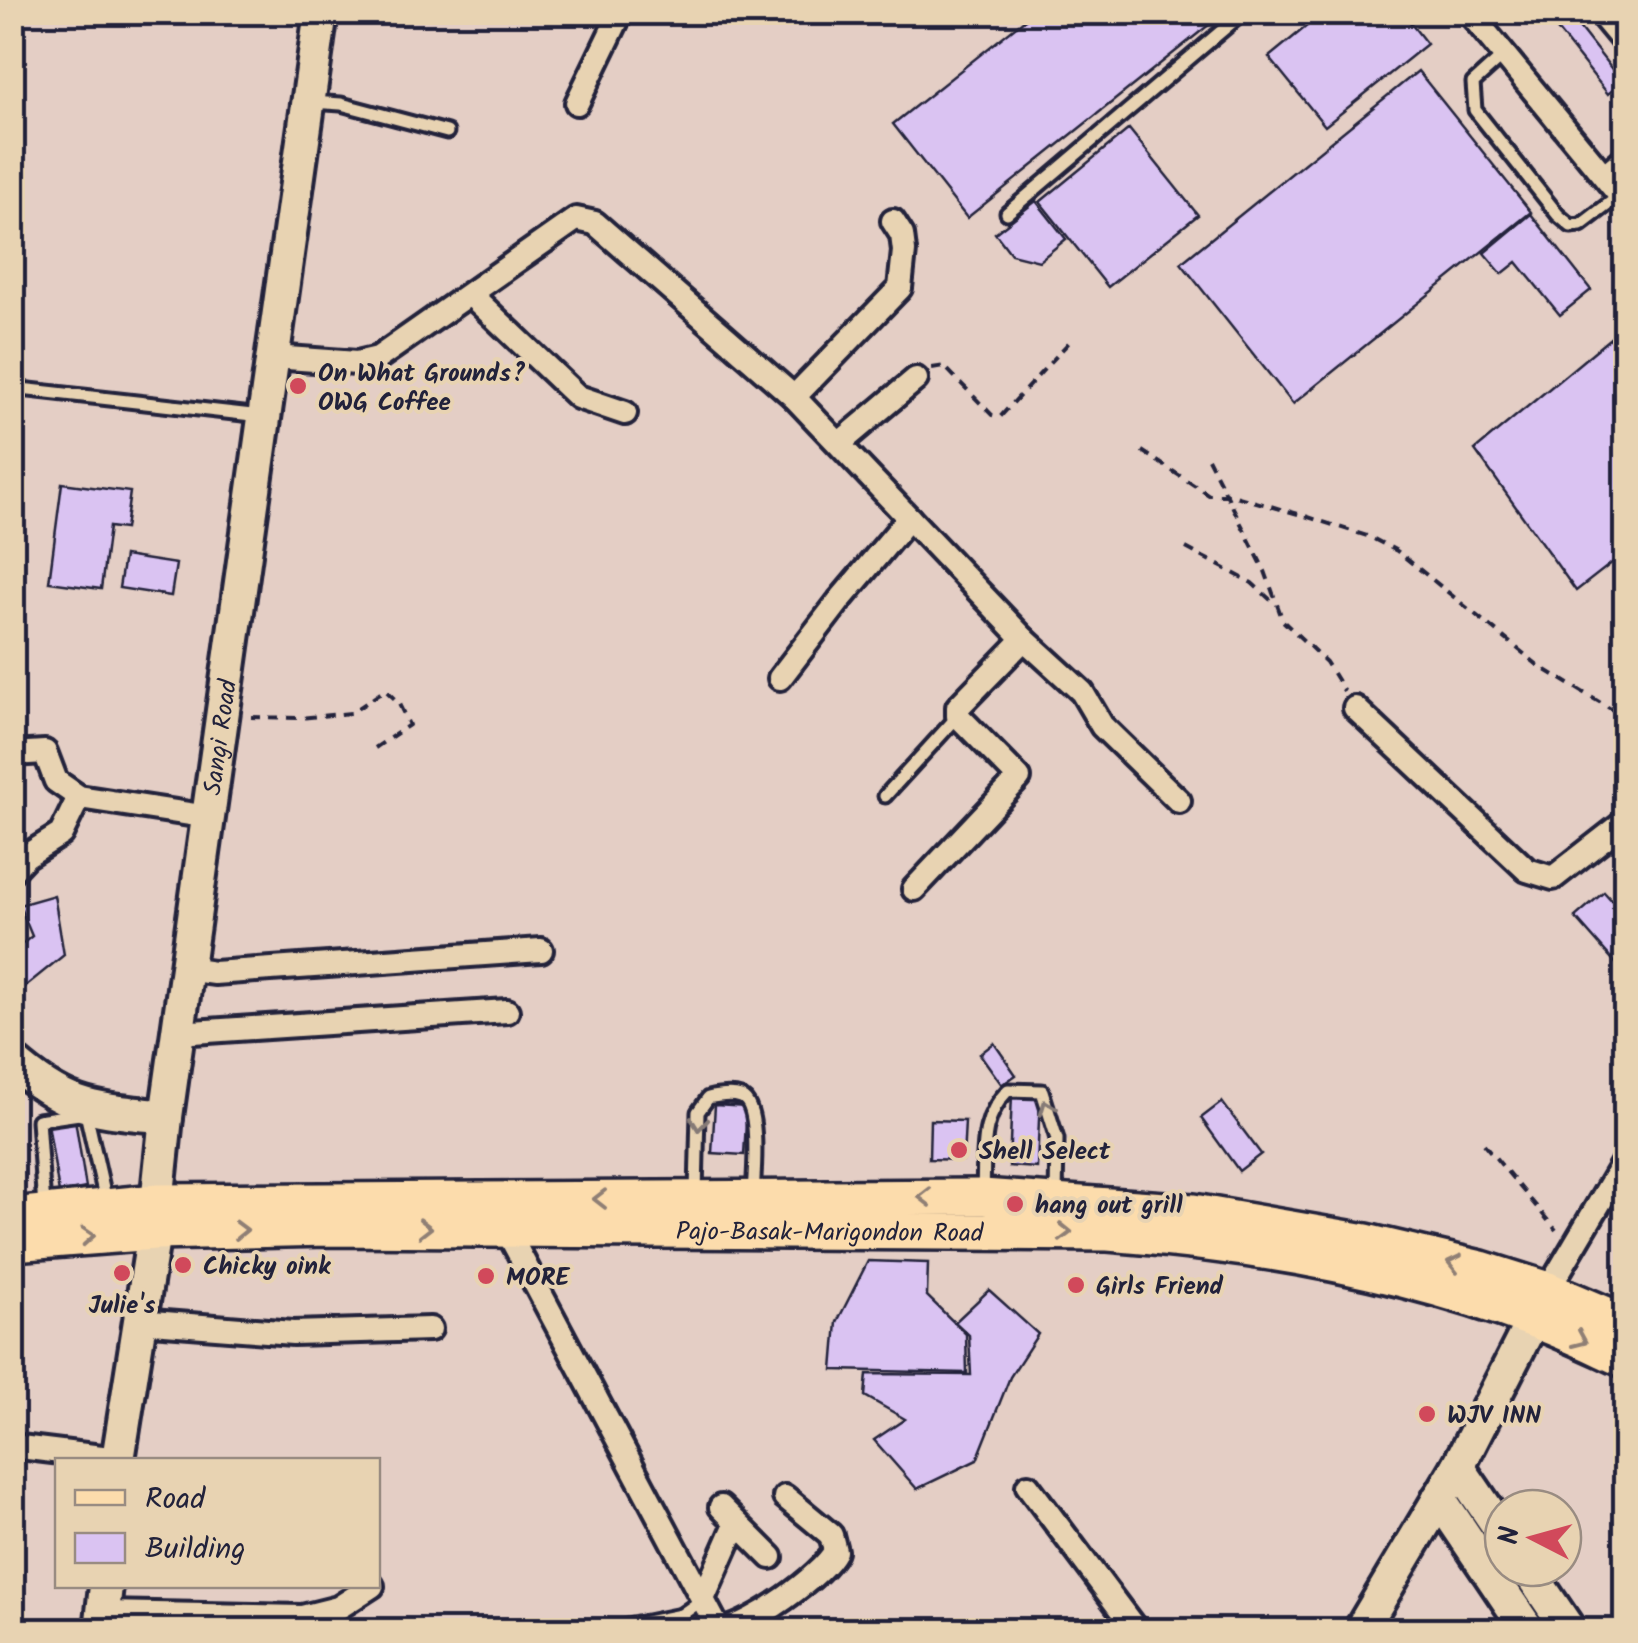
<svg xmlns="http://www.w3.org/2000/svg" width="1638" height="1643" viewBox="0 0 1638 1643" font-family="Kalam,sans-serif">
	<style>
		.building { fill: #dac3f2; stroke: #22223b; stroke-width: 2.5 }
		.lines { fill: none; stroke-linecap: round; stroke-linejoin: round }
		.lane-casing { stroke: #22223b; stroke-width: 19 }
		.street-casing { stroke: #22223b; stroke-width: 30 }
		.secondary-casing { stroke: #22223b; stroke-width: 40 }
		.primary-casing { stroke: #22223b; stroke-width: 42 }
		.path { stroke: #22223b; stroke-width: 4; stroke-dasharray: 10 8; stroke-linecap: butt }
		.lane { stroke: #e8d3b2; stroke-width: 11 }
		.street { stroke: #e8d3b2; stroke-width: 22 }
		.secondary { stroke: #e8d3b2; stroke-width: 32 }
		.primary { stroke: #fcdcac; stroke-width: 35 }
		.oneway { stroke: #857a76 }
		.oneway2 { stroke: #8f7f74 }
		.poi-dot { fill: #d1495b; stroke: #e8d3b2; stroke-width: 4 }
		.labels { text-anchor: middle; stroke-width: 8; stroke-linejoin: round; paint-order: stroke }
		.poi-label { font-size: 25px; font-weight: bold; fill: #22223b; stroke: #e8d3b2; text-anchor: start }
		.street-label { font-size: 25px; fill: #22223b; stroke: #e8d3b2 }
	</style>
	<rect width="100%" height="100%" fill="#e4cec5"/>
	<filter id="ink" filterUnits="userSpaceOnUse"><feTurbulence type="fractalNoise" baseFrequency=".01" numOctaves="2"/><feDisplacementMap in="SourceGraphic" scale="20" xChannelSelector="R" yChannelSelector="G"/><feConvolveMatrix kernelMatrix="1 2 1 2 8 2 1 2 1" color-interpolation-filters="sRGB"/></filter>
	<g filter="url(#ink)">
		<!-- building -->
		<g class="building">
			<path d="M1034 12H1225L967 218 893 124Z"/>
			<path d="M1324 12H1402L1427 44 1325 126 1269 57Z"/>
			<path d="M1543 12H1567L1622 82 1608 94Z"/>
			<path d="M1418 71 1531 212 1293 404 1181 263Z"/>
			<path d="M1129 129 1198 215 1108 287 1040 202Z"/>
			<path d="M1036 201 1066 239 1039 261 1011 254 995 233Z"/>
			<path d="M1531 214 1591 290 1560 315 1517 262 1502 274 1484 253Z"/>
			<path d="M1626 325V552L1576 591 1475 450Z"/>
			<path d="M62 483 130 492 125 529 109 527 101 589 49 582Z"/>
			<path d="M124 556 176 564 171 596 119 588Z"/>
			<path d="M1604 892 1626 916V975L1575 917Z"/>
			<path d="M54 895 64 955 12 997V952L32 936 19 905Z"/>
			<path d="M994 1043 1016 1075 1002 1085 980 1054Z"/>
			<path d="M1012 1094 1040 1095 1037 1168 1009 1166Z"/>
			<path d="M1222 1102 1261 1154 1239 1171 1201 1118Z"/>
			<path d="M715 1105 747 1107 744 1155 712 1153Z"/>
			<path d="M75 1119 86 1188 59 1193 48 1123Z"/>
			<path d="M930 1120 965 1121 963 1160 929 1159Z"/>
			<path d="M868 1261 928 1263 927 1296 966 1334 967 1373 833 1370 837 1322Z"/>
			<path d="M989 1290 1038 1334 1010 1377 977 1460 917 1489 874 1440 905 1419 865 1396 867 1374 971 1375 969 1335 955 1322Z"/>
		</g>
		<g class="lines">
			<defs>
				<g id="lane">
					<path d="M1592 12 1626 53"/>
					<path d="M1504 55 1473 83 1475 110 1558 215 1571 226 1581 225 1619 196"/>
					<path d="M312 102 341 104 447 132"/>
					<path d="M1600 172 1626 150"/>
					<path d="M1007 213 1244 12"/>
					<path d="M12 388 261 416"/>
					<path d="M885 796 958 716"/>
					<path d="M983 1191C985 1151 979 1120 1008 1090L1042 1091 1057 1139 1056 1198"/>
					<path d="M696 1192 698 1112 708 1098C717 1096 732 1094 741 1097 761 1105 754 1175 753 1194"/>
					<path d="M44 1207 38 1120 86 1113 106 1201"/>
					<path d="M608 1630 681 1615 702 1600"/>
				</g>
				<g id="street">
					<path d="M1469 12 1626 203"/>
					<path d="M577 103 621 12"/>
					<path d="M471 295 578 397 625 413"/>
					<path d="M273 357 357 363 378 358 576 219 595 223 794 397 1024 639 1082 692 1102 726 1179 801"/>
					<path d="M794 397 900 288 904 251 902 235 893 221"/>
					<path d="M840 443 916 379"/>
					<path d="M780 678 839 601 909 518"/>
					<path d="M1355 708 1527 870 1553 878 1626 821"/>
					<path d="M12 754 45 752 56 781 79 797 209 817"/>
					<path d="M12 871 26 856 61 834 79 797"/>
					<path d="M914 889 1019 778 958 716V707L1024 639"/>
					<path d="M186 969 214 973 541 950"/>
					<path d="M178 1033 507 1011"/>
					<path d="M505 1227 719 1630"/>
					<path d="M1548 1290 1626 1158"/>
					<path d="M139 1321 293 1333 430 1329"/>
					<path d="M12 1446 118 1459"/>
					<path d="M1028 1486 1136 1630"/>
					<path d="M721 1507 771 1557"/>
					<path d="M703 1599 736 1524"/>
					<path d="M104 1613 302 1617 338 1608 372 1586"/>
					<path d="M724 1630C752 1625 822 1576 835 1551L831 1535 785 1497"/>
				</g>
				<g id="secondary">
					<path d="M12 1061C69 1111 94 1109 166 1117"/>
					<path id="s1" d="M118 1460 154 1232 166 1117 321 12"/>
					<path d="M1458 1467 1503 1533"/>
					<path d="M1439 1498 1528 1630"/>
					<path d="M1527 1568 1569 1630"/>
					<path d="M101 1630 106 1586"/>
					<path d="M1361 1630 1458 1467 1544 1298"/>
				</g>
				<g id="primary">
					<path d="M12 1216 157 1202 982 1197 1193 1212 1366 1242 1481 1269 1548 1290 1626 1323"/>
					<path id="s2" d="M12 1243 154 1232 328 1228 1108 1233C1252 1244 1399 1269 1534 1320 1565 1331 1595 1346 1626 1360"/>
				</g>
			</defs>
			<!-- lane casing -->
			<use href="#lane" class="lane-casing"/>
			<!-- street casing -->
			<use href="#street" class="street-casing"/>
			<!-- secondary casing -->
			<use href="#secondary" class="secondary-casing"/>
			<!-- primary casing -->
			<use href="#primary" class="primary-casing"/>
			<!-- path -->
			<g class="path">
				<path d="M932 368 944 366 992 415 1000 417 1073 338"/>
				<path d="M1142 451 1209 495H1232L1305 516 1370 537 1397 551 1539 666 1626 718"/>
				<path d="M1208 458 1265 571 1283 621 1326 662 1344 691"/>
				<path d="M1186 548 1252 583 1274 603"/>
				<path d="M251 717 299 718 351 713 385 690 398 702 409 725 375 748"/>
				<path d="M1484 1144 1556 1230"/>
			</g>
			<!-- lane -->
			<use href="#lane" class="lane"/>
			<!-- street -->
			<use href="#street" class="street"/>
			<!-- secondary -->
			<use href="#secondary" class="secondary"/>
			<!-- primary -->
			<use href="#primary" class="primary"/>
		</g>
		<!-- one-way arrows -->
		<defs><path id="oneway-chevron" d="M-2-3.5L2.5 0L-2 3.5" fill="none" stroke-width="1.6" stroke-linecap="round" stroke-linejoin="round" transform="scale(2.5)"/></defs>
		<g class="oneway">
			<use href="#oneway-chevron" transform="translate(1047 1107) rotate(-111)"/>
			<use href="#oneway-chevron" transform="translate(699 1124) rotate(96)"/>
		</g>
		<g class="oneway2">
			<use href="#oneway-chevron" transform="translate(925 1197) rotate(180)"/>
			<use href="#oneway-chevron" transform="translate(600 1199) rotate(180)"/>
			<use href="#oneway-chevron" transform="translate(425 1228)"/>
			<use href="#oneway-chevron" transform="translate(241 1230) rotate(-1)"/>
			<use href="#oneway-chevron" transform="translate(1065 1232) rotate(1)"/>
			<use href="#oneway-chevron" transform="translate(88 1236) rotate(-4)"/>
			<use href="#oneway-chevron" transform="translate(1454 1263) rotate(-167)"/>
			<use href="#oneway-chevron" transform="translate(1580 1340) rotate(24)"/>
		</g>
	</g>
	<!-- markers -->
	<g class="poi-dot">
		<circle cx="298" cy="386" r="10"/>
		<circle cx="959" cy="1150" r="10"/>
		<circle cx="1015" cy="1204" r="10"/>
		<circle cx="183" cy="1265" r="10"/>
		<circle cx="122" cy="1273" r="10"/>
		<circle cx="486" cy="1276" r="10"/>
		<circle cx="1076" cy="1285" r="10"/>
		<circle cx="1427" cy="1414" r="10"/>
	</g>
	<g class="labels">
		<!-- poi labels -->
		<g class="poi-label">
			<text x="318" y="381">On What Grounds?<tspan x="318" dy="29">OWG Coffee</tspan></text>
			<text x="979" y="1159">Shell Select</text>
			<text x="1035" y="1213">hang out grill</text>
			<text x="203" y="1274">Chicky oink</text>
			<text x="506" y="1285">MORE</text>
			<text x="1096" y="1294">Girls Friend</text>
			<text x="122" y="1313" text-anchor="middle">Julie's</text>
			<text x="1447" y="1423">WJV INN</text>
		</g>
		<!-- street labels -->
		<g class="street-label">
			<text dy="9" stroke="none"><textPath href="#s1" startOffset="730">Sangi Road</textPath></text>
			<text dy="9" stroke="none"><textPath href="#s2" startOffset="818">Pajo-Basak-Marigondon Road</textPath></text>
		</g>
	</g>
	<!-- margin -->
	<rect width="1638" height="1643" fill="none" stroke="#e8d3b2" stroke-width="50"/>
	<rect x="25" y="25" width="1588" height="1593" fill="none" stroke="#22223b" stroke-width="4" filter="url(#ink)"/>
	<!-- legend -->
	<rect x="55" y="1458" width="325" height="130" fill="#e8d3b2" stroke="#998c82" stroke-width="2.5"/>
	<rect x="75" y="1490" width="50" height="15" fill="#fcdcac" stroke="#998c82" stroke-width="2.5"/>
	<text x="145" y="1508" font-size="30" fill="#22223b">Road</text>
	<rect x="75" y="1533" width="50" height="30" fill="#dac3f2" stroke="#998c82" stroke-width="2.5"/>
	<text x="145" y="1558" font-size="30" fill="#22223b">Building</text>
	<!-- north arrow -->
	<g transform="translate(1533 1538) rotate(276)"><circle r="48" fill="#e8d3b2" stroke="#998c82" stroke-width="2.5"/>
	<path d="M0-8L18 38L0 25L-18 38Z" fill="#d1495b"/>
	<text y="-15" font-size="28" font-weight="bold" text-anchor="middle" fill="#22223b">N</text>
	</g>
</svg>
